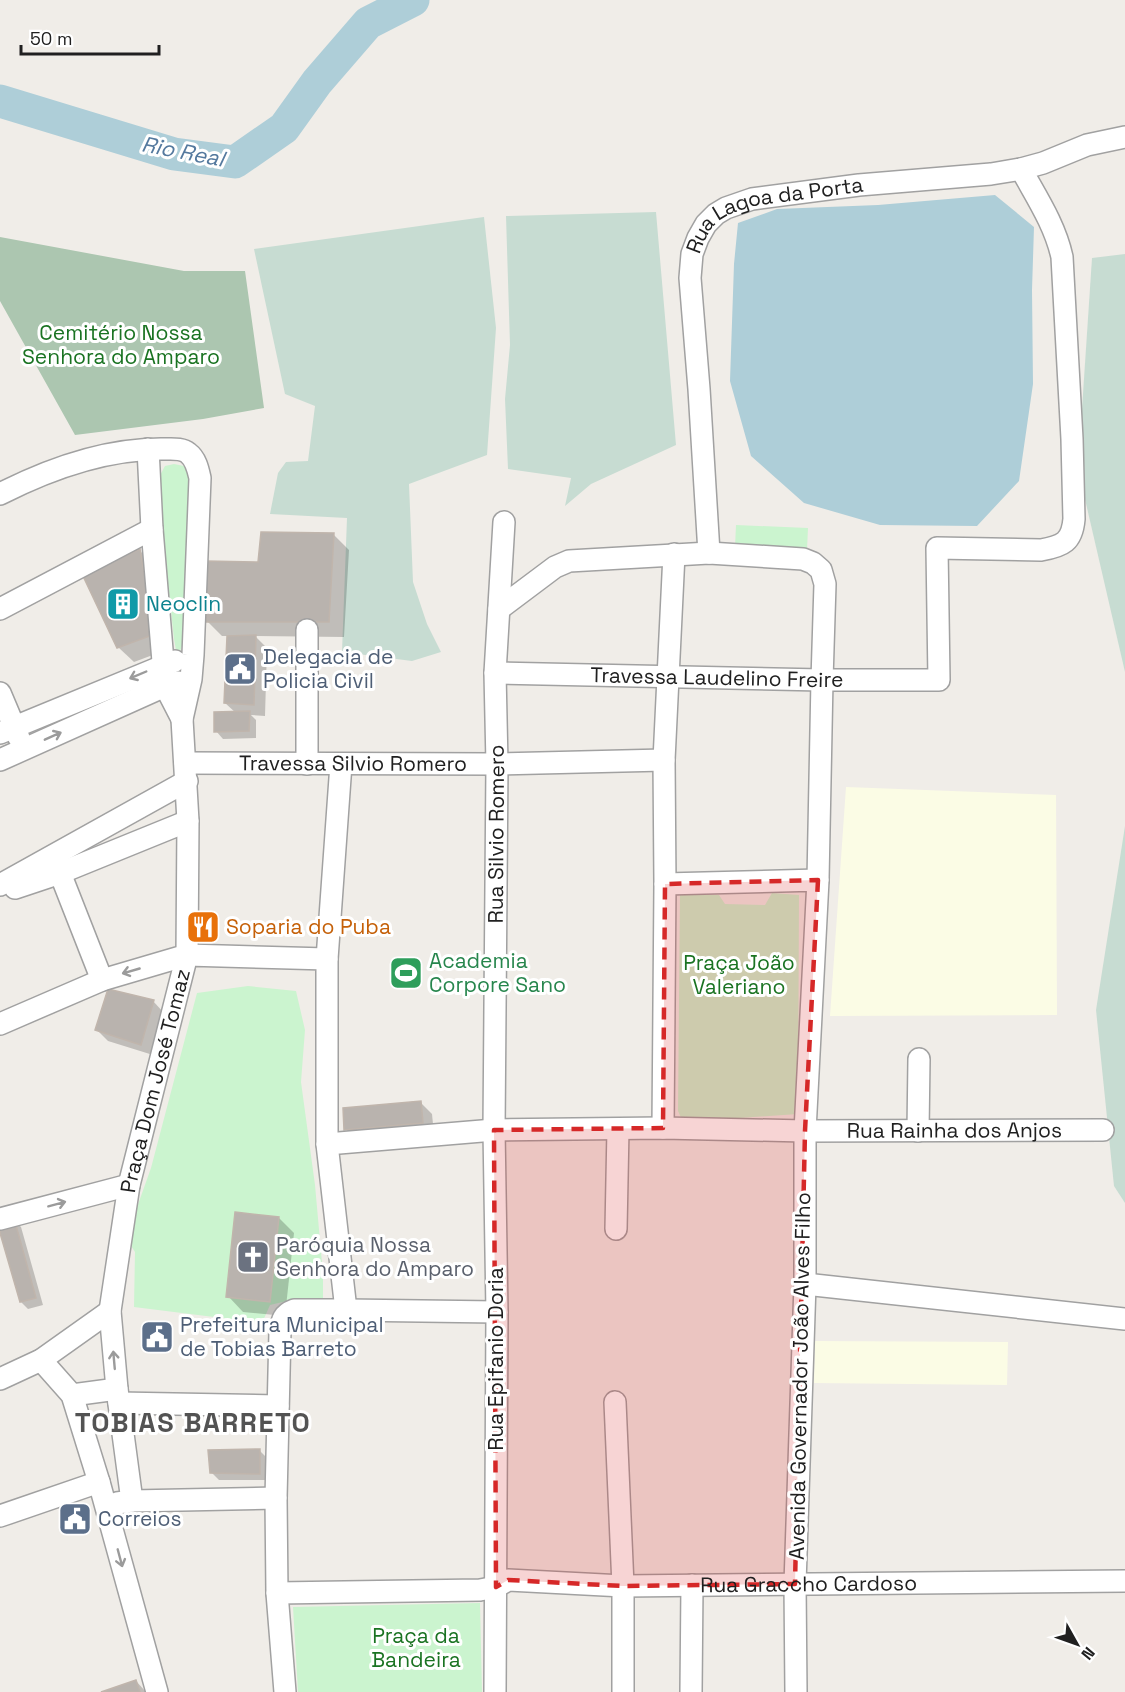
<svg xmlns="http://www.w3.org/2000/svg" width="1125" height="1692" viewBox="0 0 1125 1692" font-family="'Space Grotesk',sans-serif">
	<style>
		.education { fill: #fbfce5 }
		.wetland { fill: #c7dcd2 }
		.cemetery { fill: #acc6b0 }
		.park { fill: #cbf4cf }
		.water { fill: #aeced8 }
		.shadow { fill: #0003 }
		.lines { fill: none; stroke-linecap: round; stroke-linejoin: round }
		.river { stroke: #aeced8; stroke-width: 33 }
		.building { fill: #b9b3ae; stroke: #c0b5ac; stroke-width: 1.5 }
		.minor-casing { stroke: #a1a1a1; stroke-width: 24 }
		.minor { stroke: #fff; stroke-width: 21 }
		.oneway { stroke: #9b9b9b }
		.marked { fill: #d62828; fill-opacity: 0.2; stroke: #d62828; stroke-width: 4.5; stroke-dasharray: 12 8; stroke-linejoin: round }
		.labels { text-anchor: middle; stroke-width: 6; stroke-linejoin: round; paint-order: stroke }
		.street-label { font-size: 21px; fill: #202020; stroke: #fff }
		.park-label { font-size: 21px; fill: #1a7322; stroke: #fff }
		.culture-label { font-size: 21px; fill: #0d838f; stroke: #fff; text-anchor: start }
		.service-label { font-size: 21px; fill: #4e5e75; stroke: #fff; text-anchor: start }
		.food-label { font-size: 21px; fill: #c56008; stroke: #fff; text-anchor: start }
		.leisure-label { font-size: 21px; fill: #27864d; stroke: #fff; text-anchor: start }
		.worship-label { font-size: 21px; fill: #5b616d; stroke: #fff; text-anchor: start }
		.water-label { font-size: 22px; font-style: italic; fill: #54799e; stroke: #fff }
		.district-label { font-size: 27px; font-weight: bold; letter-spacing: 1.5px; fill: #535353; stroke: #fff }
	</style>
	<rect width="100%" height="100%" fill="#f0ede8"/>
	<!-- education -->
	<g class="education">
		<path d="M846 787 1056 795 1057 1015 830 1016Z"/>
		<path d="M815 1341 1008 1342 1007 1385 814 1383Z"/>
	</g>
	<!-- wetland -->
	<g class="wetland">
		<path d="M656 212 676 445 591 484 565 506 571 478 508 469 505 399 510 345 506 216Z"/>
		<path d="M484 217 496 328 487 455 409 484 413 582 427 624 441 652 412 661 342 652 347 518 270 514 278 473 286 462 308 461 315 406 285 394 254 249Z"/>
		<path d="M1125 254V672L1078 469 1092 258Z"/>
		<path d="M1125 826V1203L1114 1186 1096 1010Z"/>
	</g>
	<!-- cemetery -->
	<path class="cemetery" d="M0 237 184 271H245L264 408 203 419 75 435 0 301Z"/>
	<!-- park -->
	<g class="park">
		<path d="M174 464 184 466 191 476 182 646 180 651 176 650 174 639 157 481 165 466Z"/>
		<path d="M736 525 808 528 807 550 735 547Z"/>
		<path d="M772 893 799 895 798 1114 683 1122 678 1111 680 894 719 895 725 904 765 905Z"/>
		<path d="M248 986 296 991 305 1030 301 1082 315 1185 323 1274V1299L291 1300 270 1305 262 1323 134 1307 135 1252 126 1238 151 1168 197 993Z"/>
		<path d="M480 1603 482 1692H298L293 1607Z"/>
	</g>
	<!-- water -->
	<path class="water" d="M995 195 1034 227 1032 290 1033 384 1019 481 977 526 880 525 804 503 751 456 730 381 734 264 738 223 777 209 878 205Z"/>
	<!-- shadow -->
	<g class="shadow">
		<path d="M334 535 349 550 344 637 255 636 267 648 265 716 251 715 256 720V738L223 739 216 731 236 713 225 703 228 636H222L207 621 260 564Z"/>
		<path d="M140 551 155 566 169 649 134 662 118 647Z"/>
		<path d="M153 1001 164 1013 153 1055 108 1041 97 1030Z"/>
		<path d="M421 1103 432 1114 434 1134 357 1141 346 1129Z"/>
		<path d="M279 1218 294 1233 285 1316 243 1312 228 1296Z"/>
		<path d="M14 1220 21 1227 43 1305 28 1309 21 1302Z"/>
		<path d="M259 1450 267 1458V1480H219L211 1472Z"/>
		<path d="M136 1681 146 1692H106Z"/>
	</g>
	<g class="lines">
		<!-- river -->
		<path class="river" d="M0 101 174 154 235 162 284 128 317 82 368 23 413 0"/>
	</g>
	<!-- building -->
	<g class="building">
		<path d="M261 532 334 533 329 622H206V561L258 562Z"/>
		<path d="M140 549 155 634 117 648 82 574Z"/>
		<path d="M256 635 254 705 224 703 227 636Z"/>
		<path d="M250 711 249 731 214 732V712Z"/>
		<path d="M108 989 154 1000 141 1045 95 1030Z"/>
		<path d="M421 1101 423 1123 344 1130 343 1108Z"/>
		<path d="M235 1212 279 1217 270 1302 226 1297Z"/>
		<path d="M14 1218 36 1298 20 1302 0 1233V1222Z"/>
		<path d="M260 1449V1474L210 1473 208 1450Z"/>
		<path d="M136 1680 140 1692H101Z"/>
	</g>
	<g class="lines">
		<defs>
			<g id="minor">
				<path d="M148 449 152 529 165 686 182 719"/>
				<path d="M0 494C51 468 108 448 165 449 173 449 182 448 188 453 196 459 198 469 200 478L193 655 191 679 182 719 188 821 187 955 102 980 0 1024"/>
				<path id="s1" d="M709 553 699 389 690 278 692 254 698 238 706 224 716 214 726 208 752 199 859 185 991 174 1021 169 1043 163 1087 145 1125 137"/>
				<path d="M0 609 152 529"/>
				<path d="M499 609 555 567 569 561 709 553 803 559 813 563 821 570 825 584 822 680 818 880"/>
				<path id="s2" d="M495 673 822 680H939L937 548 1041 550C1063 546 1072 542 1074 519L1072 439 1062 257C1055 225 1037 198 1021 169"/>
				<path d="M0 693 19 738"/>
				<path d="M0 733 175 661"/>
				<path d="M0 760 165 686 178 682"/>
				<path id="s3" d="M185 763 497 764 664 760"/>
				<path d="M307 764V630"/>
				<path d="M60 873 102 980"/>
				<path d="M665 884 664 760 674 554"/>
				<path d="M0 885 187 781"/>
				<path d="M15 888 60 873 188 821"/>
				<path d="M327 959 341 764"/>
				<path d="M663 1128 665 884 818 880 805 1131V1284L795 1584 796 1692"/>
				<path d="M918 1131 919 1059"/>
				<path id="s4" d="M327 1144 494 1130 663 1128 805 1131 1103 1130"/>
				<path d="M0 1219 129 1185"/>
				<path d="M616 1229 618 1129"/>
				<path d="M805 1284 1125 1319"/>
				<path d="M346 1310 497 1312"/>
				<path d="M41 1360 72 1395 99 1482 157 1692"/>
				<path d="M0 1379 41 1360 110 1311"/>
				<path d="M72 1395 117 1389"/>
				<path d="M615 1402 623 1586V1692"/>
				<path d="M119 1403 278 1406"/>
				<path id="s5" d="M132 1501 117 1389 110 1311 129 1185 187 955 327 959V1144L346 1310H294C283 1314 282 1320 280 1331L276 1498 277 1593 285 1692"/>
				<path d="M117 1503 132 1501 276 1498"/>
				<path d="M0 1516 99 1482"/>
				<path id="s6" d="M277 1593 480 1590 496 1587 508 1580 623 1586 1125 1581"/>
				<path id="s7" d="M495 1692 497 1312 494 1130 497 764 495 673 504 522"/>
				<path d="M691 1692 692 1585"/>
			</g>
		</defs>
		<!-- minor casing -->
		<use href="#minor" class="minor-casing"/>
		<!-- minor -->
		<use href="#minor" class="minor"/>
	</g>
	<!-- one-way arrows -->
	<defs><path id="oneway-shaft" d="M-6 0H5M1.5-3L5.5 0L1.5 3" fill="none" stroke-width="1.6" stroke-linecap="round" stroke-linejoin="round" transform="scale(1.5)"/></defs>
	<g class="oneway">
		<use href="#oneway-shaft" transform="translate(138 675) rotate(157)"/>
		<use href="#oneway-shaft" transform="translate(53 736) rotate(-24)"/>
		<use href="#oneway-shaft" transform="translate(131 971) rotate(164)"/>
		<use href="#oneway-shaft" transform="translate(57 1204) rotate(-15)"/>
		<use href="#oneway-shaft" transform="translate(114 1360) rotate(-95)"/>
		<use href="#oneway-shaft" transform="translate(120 1558) rotate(75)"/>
	</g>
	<!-- marked area -->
	<path class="marked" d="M818 880 805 1131 795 1584 623 1586 508 1580 496 1587 494 1130 663 1128 665 884Z"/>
	<!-- icons -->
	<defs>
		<symbol id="building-square" viewBox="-11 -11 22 22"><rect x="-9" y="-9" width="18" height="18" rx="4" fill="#0f9aa8" stroke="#fff"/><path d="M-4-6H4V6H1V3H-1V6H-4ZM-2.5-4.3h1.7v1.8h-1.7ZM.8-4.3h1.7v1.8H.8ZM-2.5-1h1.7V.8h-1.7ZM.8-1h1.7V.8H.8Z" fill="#fff"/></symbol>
		<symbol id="civic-square" viewBox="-11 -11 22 22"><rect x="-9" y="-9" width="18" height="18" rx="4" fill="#5c6f8a" stroke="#fff"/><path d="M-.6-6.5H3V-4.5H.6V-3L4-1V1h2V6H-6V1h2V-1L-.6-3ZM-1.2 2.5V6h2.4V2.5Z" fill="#fff"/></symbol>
		<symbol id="restaurant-square" viewBox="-11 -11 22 22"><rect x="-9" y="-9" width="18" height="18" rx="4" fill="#e8710a" stroke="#fff"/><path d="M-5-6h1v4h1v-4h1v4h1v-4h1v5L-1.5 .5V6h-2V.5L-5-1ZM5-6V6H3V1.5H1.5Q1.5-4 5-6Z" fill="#fff"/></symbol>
		<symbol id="stadium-square" viewBox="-11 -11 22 22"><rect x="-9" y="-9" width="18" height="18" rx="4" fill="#2e9e5b" stroke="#fff"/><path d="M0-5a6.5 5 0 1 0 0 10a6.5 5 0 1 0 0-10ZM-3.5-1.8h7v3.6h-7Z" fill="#fff"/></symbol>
		<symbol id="church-square" viewBox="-11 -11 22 22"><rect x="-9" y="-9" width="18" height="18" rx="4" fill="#6b7280" stroke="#fff"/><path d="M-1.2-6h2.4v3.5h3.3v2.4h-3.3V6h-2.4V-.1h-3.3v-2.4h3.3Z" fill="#fff"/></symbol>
	</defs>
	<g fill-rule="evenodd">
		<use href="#building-square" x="104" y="585" width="38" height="38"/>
		<use href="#civic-square" x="221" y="650" width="38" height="38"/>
		<use href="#restaurant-square" x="184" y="908" width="38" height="38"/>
		<use href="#stadium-square" x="387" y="954" width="38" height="38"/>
		<use href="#church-square" x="234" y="1238" width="38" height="38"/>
		<use href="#civic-square" x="138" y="1318" width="38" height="38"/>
		<use href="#civic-square" x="56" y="1500" width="38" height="38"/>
	</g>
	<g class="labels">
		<!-- street labels -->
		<g class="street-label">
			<text dy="7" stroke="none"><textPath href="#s1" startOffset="400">Rua Lagoa da Porta</textPath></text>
			<text dy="7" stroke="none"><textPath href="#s2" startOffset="222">Travessa Laudelino Freire</textPath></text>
			<text dy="7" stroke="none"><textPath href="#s3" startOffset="168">Travessa Silvio Romero</textPath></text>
			<text dy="7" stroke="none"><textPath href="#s7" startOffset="858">Rua Silvio Romero</textPath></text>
			<text dy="7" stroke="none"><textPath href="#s5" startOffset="426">Praça Dom José Tomaz</textPath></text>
			<text dy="7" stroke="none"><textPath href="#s4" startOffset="628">Rua Rainha dos Anjos</textPath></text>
			<text transform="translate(496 1359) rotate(-90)" y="7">Rua Epifanio Doria</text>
			<text transform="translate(800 1376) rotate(-89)" y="7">Avenida Governador João Alves Filho</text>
			<text dy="7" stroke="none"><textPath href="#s6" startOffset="534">Rua Graccho Cardoso</textPath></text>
		</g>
		<!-- park labels -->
		<g class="park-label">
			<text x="121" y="340">Cemitério Nossa<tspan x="121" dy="24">Senhora do Amparo</tspan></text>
			<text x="739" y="970">Praça João<tspan x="739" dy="24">Valeriano</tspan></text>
			<text x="416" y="1643">Praça da<tspan x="416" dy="24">Bandeira</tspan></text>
		</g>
		<!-- culture labels -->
		<g class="culture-label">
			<text x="146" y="611">Neoclin</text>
		</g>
		<!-- service labels -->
		<g class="service-label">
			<text x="263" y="664">Delegacia de<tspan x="263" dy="24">Policia Civil</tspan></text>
			<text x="180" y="1332">Prefeitura Municipal<tspan x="180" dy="24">de Tobias Barreto</tspan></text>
			<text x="98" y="1526">Correios</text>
		</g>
		<!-- food labels -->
		<g class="food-label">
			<text x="226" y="934">Soparia do Puba</text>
		</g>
		<!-- leisure labels -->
		<g class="leisure-label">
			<text x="429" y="968">Academia<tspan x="429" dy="24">Corpore Sano</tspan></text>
		</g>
		<!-- worship labels -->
		<g class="worship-label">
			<text x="276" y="1252">Paróquia Nossa<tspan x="276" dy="24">Senhora do Amparo</tspan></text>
		</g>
		<!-- water labels -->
		<g class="water-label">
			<text transform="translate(183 151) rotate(11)" y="8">Rio Real</text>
		</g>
		<!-- district labels -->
		<g class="district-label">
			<text x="193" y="1432">TOBIAS BARRETO</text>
		</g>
	</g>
	<!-- north arrow -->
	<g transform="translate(1077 1644) rotate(130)" stroke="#ffffff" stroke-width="4.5" paint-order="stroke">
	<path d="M0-4.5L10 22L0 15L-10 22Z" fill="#202020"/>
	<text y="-9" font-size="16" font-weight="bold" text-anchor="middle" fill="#202020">N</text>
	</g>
	<!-- scale -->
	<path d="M21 45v9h138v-9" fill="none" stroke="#202020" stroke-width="3"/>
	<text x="30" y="45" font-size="18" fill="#202020" stroke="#ffffff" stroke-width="4.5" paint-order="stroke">50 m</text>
</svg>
